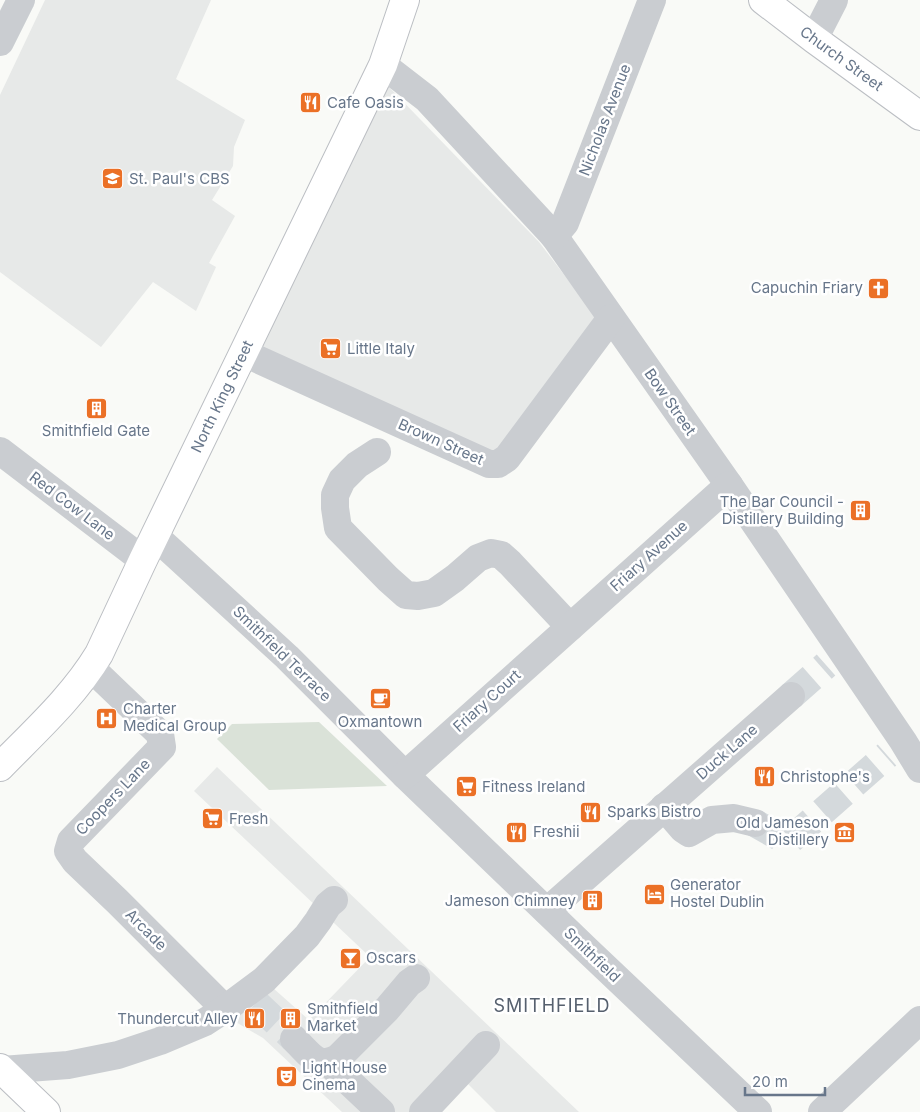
<svg xmlns="http://www.w3.org/2000/svg" width="920" height="1112" viewBox="0 0 920 1112" font-family="Inter,sans-serif">
	<style>
		.built { fill: #e7e9e8 }
		.green { fill: #dae2d8 }
		.lines { fill: none; stroke-linecap: round; stroke-linejoin: round }
		.minor-tunnel { stroke: #d4d9dc; stroke-width: 28; stroke-dasharray: 28 14; stroke-linecap: butt }
		.major-casing { stroke: #bbbec3; stroke-width: 30 }
		.minor { stroke: #cacdd1; stroke-width: 28 }
		.major { stroke: #fff; stroke-width: 28 }
		.labels { text-anchor: middle; stroke-width: 5; stroke-linejoin: round; paint-order: stroke }
		.street-label { font-size: 15px; fill: #67768a; stroke: #fff }
		.poi-label { font-size: 15px; fill: #67768a; stroke: #fff; text-anchor: start }
		.quarter-label { font-size: 18px; letter-spacing: 1px; fill: #56606e; stroke: #fff }
	</style>
	<rect width="100%" height="100%" fill="#f9faf7"/>
	<!-- built -->
	<g class="built">
		<path d="M45 0H211L176 79 245 120 234 147 233 166 212 200 235 216 209 263 216 267 196 311 153 282 101 347 0 272V95Z"/>
		<path d="M388 86 539 242 601 323 503 454 483 456 259 352Z"/>
		<path d="M217 767 579 1112H496L463 1079 432 1112H342L263 1038 229 1018 264 980 309 1020 370 957 194 791Z"/>
	</g>
	<!-- green -->
	<path class="green" d="M319 722 387 786 269 790 217 739 232 724Z"/>
	<g class="lines">
		<!-- minor-tunnel -->
		<g class="minor-tunnel">
			<path d="M791 696 826 665"/>
			<path d="M755 823 788 842 887 755"/>
			<path d="M256 1003 294 1039"/>
		</g>
		<defs>
			<g id="major">
				<path id="s1" d="M763 0 814 39 920 116"/>
				<path id="s2" d="M0 767C35 731 73 697 99 654L143 560 383 65 405 0"/>
				<path d="M0 1068 46 1112"/>
			</g>
		</defs>
		<!-- major casing -->
		<use href="#major" class="major-casing"/>
		<!-- minor -->
		<g class="minor">
			<path d="M814 39 834 0"/>
			<path d="M0 42 21 0"/>
			<path d="M383 65 427 99 554 236 729 485 903 741 920 769"/>
			<path d="M554 236 565 223 652 0"/>
			<path d="M244 353 489 464H498L507 458 611 318"/>
			<path d="M0 451 143 560"/>
			<path d="M377 452 357 465 342 480 335 495V508L338 528 388 579 406 595 418 596 434 593 455 578 478 558 491 553 501 555 510 563 570 627"/>
			<path d="M156 537 287 657 405 775 587 950 758 1112"/>
			<path d="M91 668 160 734 162 747 71 841 68 851 75 861 117 901 225 1009"/>
			<path d="M405 775 729 485"/>
			<path d="M664 807 683 829 689 833 712 820 734 818 755 823"/>
			<path d="M547 911 791 696"/>
			<path d="M294 1039C309 1053 317 1070 338 1058L387 1009 409 983 416 978"/>
			<path d="M329 1063 381 1112"/>
			<path d="M2 1070 68 1065 118 1055 160 1041 205 1022 225 1009 264 980 307 936 318 921 328 905 334 900"/>
			<path d="M423 1112 486 1045"/>
			<path d="M822 1112 920 1020"/>
		</g>
		<!-- major -->
		<use href="#major" class="major"/>
	</g>
	<!-- icons -->
	<defs>
		<symbol id="restaurant-square" viewBox="-11 -11 22 22"><rect x="-9" y="-9" width="18" height="18" rx="4" fill="#eb7026" stroke="#fff"/><path d="M-5-6h1v4h1v-4h1v4h1v-4h1v5L-1.5 .5V6h-2V.5L-5-1ZM5-6V6H3V1.5H1.5Q1.5-4 5-6Z" fill="#fff"/></symbol>
		<symbol id="school-square" viewBox="-11 -11 22 22"><rect x="-9" y="-9" width="18" height="18" rx="4" fill="#eb7026" stroke="#fff"/><path d="M0-5L7-2L0 1L-7-2ZM-4 1L0 2.5L4 1V4Q0 6-4 4Z" fill="#fff"/></symbol>
		<symbol id="church-square" viewBox="-11 -11 22 22"><rect x="-9" y="-9" width="18" height="18" rx="4" fill="#eb7026" stroke="#fff"/><path d="M-1.2-6h2.4v3.5h3.3v2.4h-3.3V6h-2.4V-.1h-3.3v-2.4h3.3Z" fill="#fff"/></symbol>
		<symbol id="supermarket-square" viewBox="-11 -11 22 22"><rect x="-9" y="-9" width="18" height="18" rx="4" fill="#eb7026" stroke="#fff"/><path d="M-6-5.5h2.5l.6 2H6L4.5 2H-2.5L-4.4-4H-6ZM-1.5 3.2a1.3 1.3 0 1 0 .1 0ZM3 3.2a1.3 1.3 0 1 0 .1 0Z" fill="#fff"/></symbol>
		<symbol id="building-square" viewBox="-11 -11 22 22"><rect x="-9" y="-9" width="18" height="18" rx="4" fill="#eb7026" stroke="#fff"/><path d="M-4-6H4V6H1V3H-1V6H-4ZM-2.5-4.3h1.7v1.8h-1.7ZM.8-4.3h1.7v1.8H.8ZM-2.5-1h1.7V.8h-1.7ZM.8-1h1.7V.8H.8Z" fill="#fff"/></symbol>
		<symbol id="cafe-square" viewBox="-11 -11 22 22"><rect x="-9" y="-9" width="18" height="18" rx="4" fill="#eb7026" stroke="#fff"/><path d="M-5.5-4.5H6V0H3Q3 3.5 0 3.5H-2.5Q-5.5 3.5-5.5 0ZM3-3.2v2h1.7v-2ZM-6 4.5H4V6H-6Z" fill="#fff"/></symbol>
		<symbol id="hospital-square" viewBox="-11 -11 22 22"><rect x="-9" y="-9" width="18" height="18" rx="4" fill="#eb7026" stroke="#fff"/><path d="M-5-5h3v3.5h4V-5h3V5h-3V1.5h-4V5h-3Z" fill="#fff"/></symbol>
		<symbol id="museum-square" viewBox="-11 -11 22 22"><rect x="-9" y="-9" width="18" height="18" rx="4" fill="#eb7026" stroke="#fff"/><path d="M0-6L6-3V-2H-6V-3ZM-5-1h2V3h-2ZM-1-1h2V3h-2ZM3-1h2V3H3ZM-6 4H6V6H-6Z" fill="#fff"/></symbol>
		<symbol id="hotel-square" viewBox="-11 -11 22 22"><rect x="-9" y="-9" width="18" height="18" rx="4" fill="#eb7026" stroke="#fff"/><path d="M-6-4.5h1.5V1H6V5H4.5V3h-9V5H-6ZM-4 0a1.8 1.8 0 1 1 3.6 0ZM.5 0V-2.5h3Q6-2.5 6 0Z" fill="#fff"/></symbol>
		<symbol id="bar-square" viewBox="-11 -11 22 22"><rect x="-9" y="-9" width="18" height="18" rx="4" fill="#eb7026" stroke="#fff"/><path d="M-6-5H6L.8 .8V4.5H3.5V6h-7V4.5H-.8V.8Z" fill="#fff"/></symbol>
		<symbol id="theatre-square" viewBox="-11 -11 22 22"><rect x="-9" y="-9" width="18" height="18" rx="4" fill="#eb7026" stroke="#fff"/><path d="M-5-5.5Q0-4 5-5.5V0Q5 5 0 6Q-5 5-5 0ZM-3.3-2.5H-1v1.5H-3.3ZM1-2.5H3.3v1.5H1ZM-2.8 1Q0 5.5 2.8 1Z" fill="#fff"/></symbol>
	</defs>
	<g fill-rule="evenodd">
		<use href="#restaurant-square" x="298" y="90" width="25" height="25"/>
		<use href="#school-square" x="100" y="166" width="25" height="25"/>
		<use href="#church-square" x="866" y="276" width="25" height="25"/>
		<use href="#supermarket-square" x="318" y="336" width="25" height="25"/>
		<use href="#building-square" x="84" y="396" width="25" height="25"/>
		<use href="#building-square" x="848" y="498" width="25" height="25"/>
		<use href="#cafe-square" x="368" y="686" width="25" height="25"/>
		<use href="#hospital-square" x="94" y="706" width="25" height="25"/>
		<use href="#restaurant-square" x="752" y="764" width="25" height="25"/>
		<use href="#supermarket-square" x="454" y="774" width="25" height="25"/>
		<use href="#restaurant-square" x="578" y="800" width="25" height="25"/>
		<use href="#supermarket-square" x="200" y="806" width="25" height="25"/>
		<use href="#restaurant-square" x="504" y="820" width="25" height="25"/>
		<use href="#museum-square" x="832" y="820" width="25" height="25"/>
		<use href="#hotel-square" x="642" y="882" width="25" height="25"/>
		<use href="#building-square" x="580" y="888" width="25" height="25"/>
		<use href="#bar-square" x="338" y="946" width="25" height="25"/>
		<use href="#building-square" x="278" y="1006" width="25" height="25"/>
		<use href="#restaurant-square" x="242" y="1006" width="25" height="25"/>
		<use href="#theatre-square" x="274" y="1064" width="25" height="25"/>
	</g>
	<g class="labels">
		<!-- street labels -->
		<g class="street-label">
			<text dy="5" stroke="none"><textPath href="#s1" startOffset="98">Church Street</textPath></text>
			<text transform="translate(605 120) rotate(-69)" y="5">Nicholas Avenue</text>
			<text dy="5" stroke="none"><textPath href="#s2" startOffset="436">North King Street</textPath></text>
			<text transform="translate(670 402) rotate(55)" y="5">Bow Street</text>
			<text transform="translate(441 442) rotate(24)" y="5">Brown Street</text>
			<text transform="translate(72 506) rotate(37)" y="5">Red Cow Lane</text>
			<text transform="translate(649 556) rotate(-42)" y="5">Friary Avenue</text>
			<text transform="translate(282 654) rotate(44)" y="5">Smithfield Terrace</text>
			<text transform="translate(487 701) rotate(-42)" y="5">Friary Court</text>
			<text transform="translate(727 752) rotate(-41)" y="5">Duck Lane</text>
			<text transform="translate(113 797) rotate(-46)" y="5">Coopers Lane</text>
			<text transform="translate(146 930) rotate(45)" y="5">Arcade</text>
			<text transform="translate(592 955) rotate(44)" y="5">Smithfield</text>
		</g>
		<!-- poi labels -->
		<g class="poi-label">
			<text x="327" y="108">Cafe Oasis</text>
			<text x="129" y="184">St. Paul's CBS</text>
			<text x="863" y="293" text-anchor="end">Capuchin Friary</text>
			<text x="347" y="354">Little Italy</text>
			<text x="96" y="436" text-anchor="middle">Smithfield Gate</text>
			<text x="844" y="507" text-anchor="end">The Bar Council -<tspan x="844" dy="17">Distillery Building</tspan></text>
			<text x="123" y="714">Charter<tspan x="123" dy="17">Medical Group</tspan></text>
			<text x="380" y="727" text-anchor="middle">Oxmantown</text>
			<text x="780" y="782">Christophe's</text>
			<text x="482" y="792">Fitness Ireland</text>
			<text x="607" y="817">Sparks Bistro</text>
			<text x="229" y="824">Fresh</text>
			<text x="829" y="828" text-anchor="end">Old Jameson<tspan x="829" dy="17">Distillery</tspan></text>
			<text x="533" y="837">Freshii</text>
			<text x="670" y="890">Generator<tspan x="670" dy="17">Hostel Dublin</tspan></text>
			<text x="576" y="906" text-anchor="end">Jameson Chimney</text>
			<text x="366" y="963">Oscars</text>
			<text x="307" y="1014">Smithfield<tspan x="307" dy="17">Market</tspan></text>
			<text x="238" y="1024" text-anchor="end">Thundercut Alley</text>
			<text x="302" y="1073">Light House<tspan x="302" dy="17">Cinema</tspan></text>
		</g>
		<!-- quarter labels -->
		<g class="quarter-label">
			<text x="552" y="1012">SMITHFIELD</text>
		</g>
	</g>
	<!-- scale -->
	<path d="M745 1087v8h80v-8" fill="none" stroke="#67768a" stroke-width="2.5"/>
	<text x="752" y="1087" font-size="15" fill="#67768a" stroke="#ffffff" stroke-width="4" paint-order="stroke">20 m</text>
</svg>
